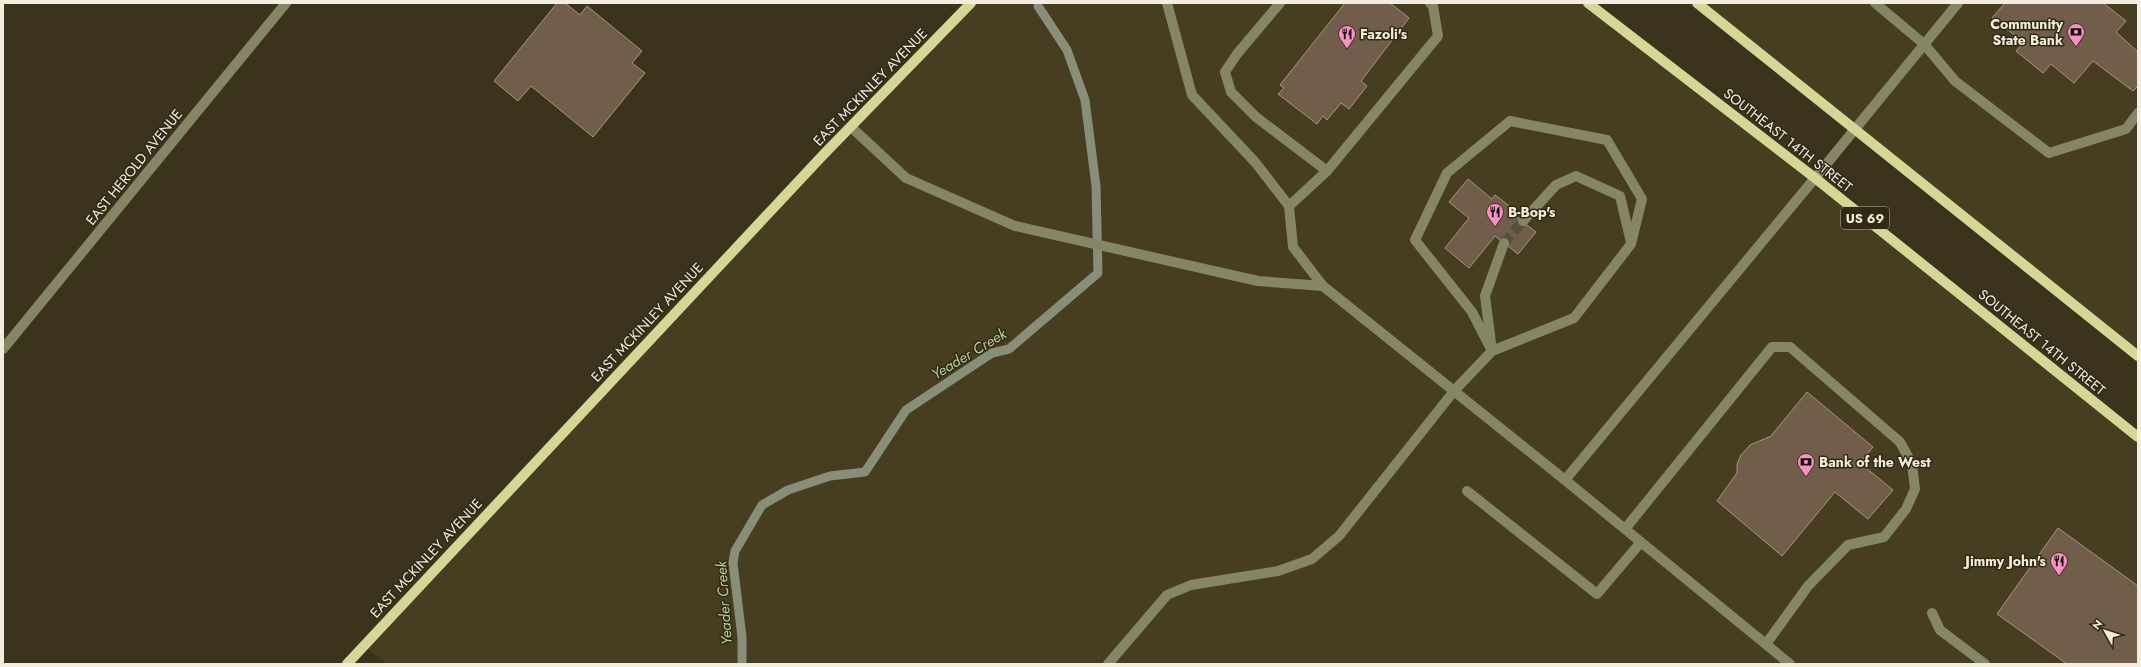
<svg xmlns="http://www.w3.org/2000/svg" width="2141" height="667" viewBox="0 0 2141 667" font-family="Jost,sans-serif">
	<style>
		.built { fill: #473d20 }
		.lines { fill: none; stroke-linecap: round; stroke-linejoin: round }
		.stream { stroke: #888f79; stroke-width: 9 }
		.building { fill: #705e4b; stroke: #a99580 }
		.minor-tunnel { stroke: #564f39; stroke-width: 10; stroke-dasharray: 10 5; stroke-linecap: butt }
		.minor { stroke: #848666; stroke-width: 10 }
		.major { stroke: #d5d794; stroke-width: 10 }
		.labels { text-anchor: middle; stroke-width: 3; stroke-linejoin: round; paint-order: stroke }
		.shield { fill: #312913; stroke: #b8b2a2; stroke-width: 1 }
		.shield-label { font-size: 13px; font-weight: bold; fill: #f2eddf }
		.poi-label { font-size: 14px; font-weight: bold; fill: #f2eddf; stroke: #312913; text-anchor: start }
		.street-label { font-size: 14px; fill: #f2eddf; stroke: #312913 }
		.water-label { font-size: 15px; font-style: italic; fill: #b5ce9c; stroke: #312913 }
	</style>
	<rect width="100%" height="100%" fill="#3b331c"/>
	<!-- built -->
	<g class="built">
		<path d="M971 3H1588L2138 437V664H387L363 645Z"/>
		<path d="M1697 3H2138V356Z"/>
	</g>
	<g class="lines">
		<!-- stream -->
		<path class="stream" d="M742 664V637L733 563 735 551 762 505 788 490 830 476 865 472 906 410 992 353 1009 349 1098 273 1096 186 1085 100 1067 50 1038 6"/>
	</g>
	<!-- building -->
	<g class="building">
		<path d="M557 3H565L580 15 587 6 642 51 632 63 645 73 593 137 531 86 518 101 494 81Z"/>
		<path d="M1345 3H1390L1409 18 1361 81 1367 86 1349 109 1341 103 1327 120 1323 116 1317 124 1278 94 1284 88 1280 85Z"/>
		<path d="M2005 3H2103L2126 21 2116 32 2138 52V86L2133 91 2093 61 2074 83 2051 64 2043 73 2016 51 2024 42 1992 18Z"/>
		<path d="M1468 179 1492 199 1495 195 1516 211 1513 214 1536 232 1518 254 1495 236 1469 268 1445 248 1469 218 1449 202Z"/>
		<path d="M1807 392 1873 447 1860 463 1893 490 1868 519 1835 492 1782 556 1717 501 1737 473V464L1741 455 1750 445 1771 436Z"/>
		<path d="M2058 528 2138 586V664H2067L1997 614Z"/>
	</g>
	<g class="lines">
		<!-- minor-tunnel -->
		<path class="minor-tunnel" d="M1504 243 1523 221"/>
		<!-- minor -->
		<g class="minor">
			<path d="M1167 3 1192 95 1255 162 1289 206 1293 247 1323 286 1565 480 1790 664"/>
			<path d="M1280 3 1237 54 1225 72 1231 92 1256 117 1327 171"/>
			<path d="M1875 3 1924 44 1955 81 2049 153 2126 129 2138 113"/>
			<path d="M851 127 906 178 1015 226 1258 281 1323 286"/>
			<path d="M1289 206 1327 171 1438 36 1433 6 1430 3"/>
			<path d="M1523 221 1556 185 1576 176 1620 196 1631 242"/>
			<path d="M1491 343 1485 296 1504 243"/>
			<path d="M3 349 286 3"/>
			<path d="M1565 480 1815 178 1958 3"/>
			<path d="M1467 491 1597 594 1641 542"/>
			<path d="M1625 529 1772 347H1790L1900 442 1912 464 1915 489 1906 509 1884 537 1848 545 1808 586 1766 644"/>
			<path d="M1932 613 1940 630 1985 664"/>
			<path d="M1108 664 1167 595 1191 585 1278 571 1312 559 1339 536 1454 391 1492 351 1574 318 1631 244 1642 199 1607 140 1510 121 1447 173 1415 240 1472 312 1492 351"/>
		</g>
		<!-- major -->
		<g class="major">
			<path d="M1588 3 1815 178 2138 437"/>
			<path d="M1697 3 2138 356"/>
			<path d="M347 664 824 154 971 3"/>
		</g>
	</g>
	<!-- icons -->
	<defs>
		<symbol id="bank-pin" viewBox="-11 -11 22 30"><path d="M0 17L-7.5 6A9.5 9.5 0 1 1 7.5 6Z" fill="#fb8fc3" stroke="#312913"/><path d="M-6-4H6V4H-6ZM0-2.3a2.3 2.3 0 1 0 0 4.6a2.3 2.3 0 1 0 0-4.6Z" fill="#111"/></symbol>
		<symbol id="restaurant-pin" viewBox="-11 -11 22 30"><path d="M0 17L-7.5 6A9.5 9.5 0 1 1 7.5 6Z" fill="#fb8fc3" stroke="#312913"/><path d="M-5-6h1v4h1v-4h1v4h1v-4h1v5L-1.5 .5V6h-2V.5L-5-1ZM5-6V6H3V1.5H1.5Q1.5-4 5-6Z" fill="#111"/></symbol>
	</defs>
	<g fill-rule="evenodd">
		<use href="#bank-pin" x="2066" y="22" width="20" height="27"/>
		<use href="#restaurant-pin" x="1337" y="24" width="20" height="27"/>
		<use href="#restaurant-pin" x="1485" y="202" width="20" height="27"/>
		<use href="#bank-pin" x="1796" y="452" width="20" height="27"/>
		<use href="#restaurant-pin" x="2049" y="551" width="20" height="27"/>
	</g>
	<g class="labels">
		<!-- shield labels -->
		<rect class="shield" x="1841" y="207" width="48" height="22" rx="3"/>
		<g class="shield-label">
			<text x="1865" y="223">US 69</text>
		</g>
		<!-- poi labels -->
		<g class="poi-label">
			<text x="2063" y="29" text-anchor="end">Community<tspan x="2063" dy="16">State Bank</tspan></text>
			<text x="1360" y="39">Fazoli's</text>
			<text x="1508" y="217">B-Bop's</text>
			<text x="1819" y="467">Bank of the West</text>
			<text x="2046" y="566" text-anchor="end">Jimmy John's</text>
		</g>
		<!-- street labels -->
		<g class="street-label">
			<text transform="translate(870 87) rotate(-46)" y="5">EAST MCKINLEY AVENUE</text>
			<text transform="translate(1788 140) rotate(38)" y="5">SOUTHEAST 14TH STREET</text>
			<text transform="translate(134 167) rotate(-51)" y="5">EAST HEROLD AVENUE</text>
			<text transform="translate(647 322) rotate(-47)" y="5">EAST MCKINLEY AVENUE</text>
			<text transform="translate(2042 342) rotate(39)" y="5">SOUTHEAST 14TH STREET</text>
			<text transform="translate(426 558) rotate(-47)" y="5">EAST MCKINLEY AVENUE</text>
		</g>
		<!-- water labels -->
		<g class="water-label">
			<text transform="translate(969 354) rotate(-31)" y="5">Yeader Creek</text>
			<text transform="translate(724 603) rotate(-94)" y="5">Yeader Creek</text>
		</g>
	</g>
	<!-- border -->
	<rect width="2141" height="667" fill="none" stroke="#f2eddf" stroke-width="8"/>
	<!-- north arrow -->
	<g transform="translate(2105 631) rotate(309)" stroke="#312913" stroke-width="3" paint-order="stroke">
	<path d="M0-3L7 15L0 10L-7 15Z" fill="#f2eddf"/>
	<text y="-6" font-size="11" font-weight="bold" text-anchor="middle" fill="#f2eddf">N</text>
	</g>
</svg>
